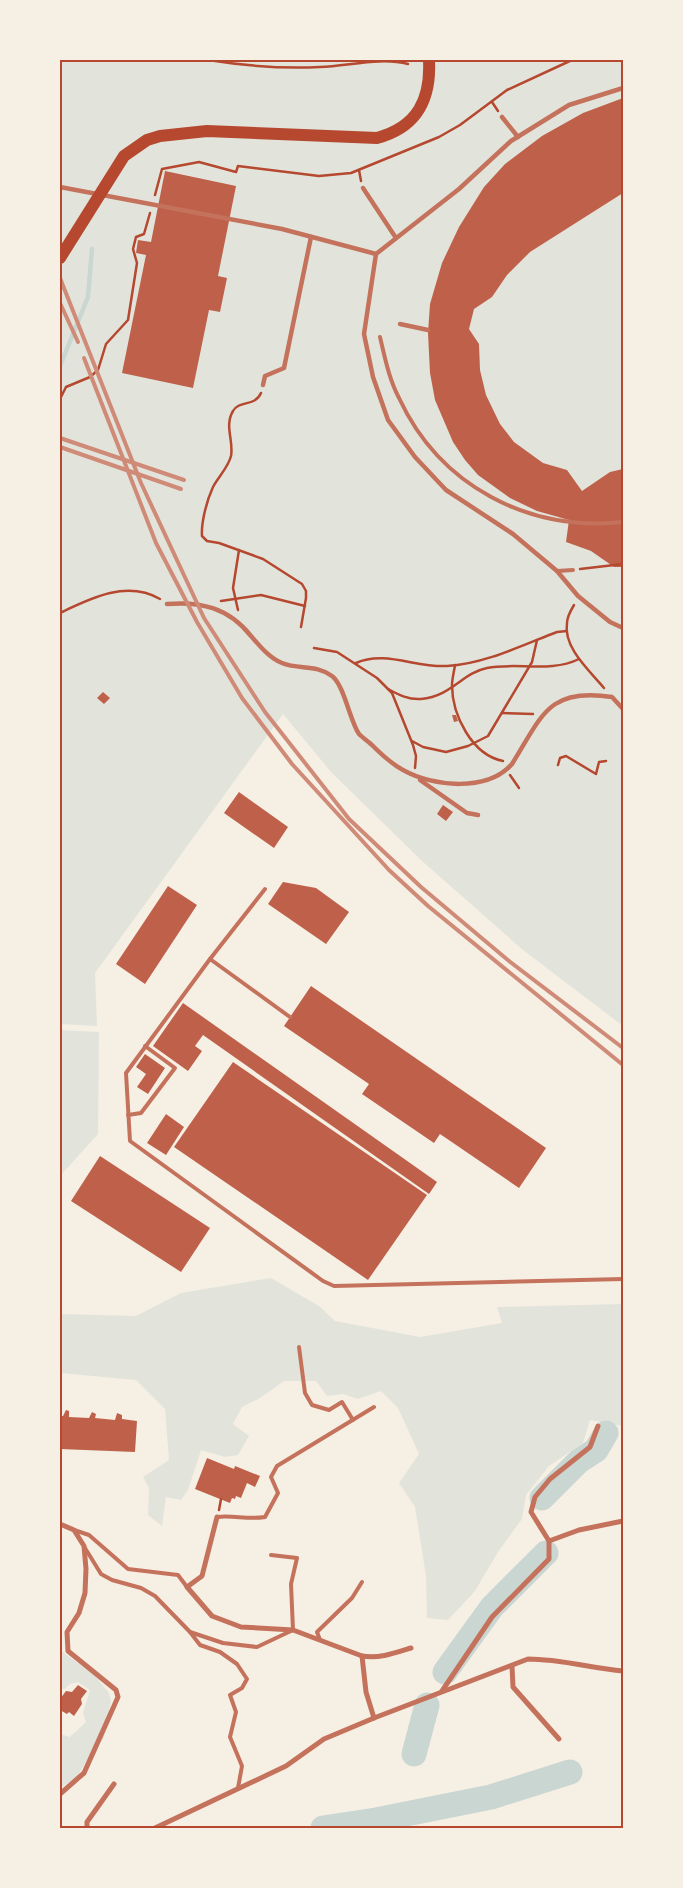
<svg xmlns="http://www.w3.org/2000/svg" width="683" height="1888" viewBox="0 0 683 1888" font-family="'PT Sans',sans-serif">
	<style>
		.green { fill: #e2e4dc }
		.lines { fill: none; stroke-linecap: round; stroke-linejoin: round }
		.stream { stroke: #c9d6d2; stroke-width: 4.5 }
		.river { stroke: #c9d6d2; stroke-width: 25 }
		.building { fill: #bf614a }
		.path { stroke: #b5482f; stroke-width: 2.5 }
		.service { stroke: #c5725c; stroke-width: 4 }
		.pedestrian { stroke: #c5725c; stroke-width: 4.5 }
		.minor { stroke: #c5725c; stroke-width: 5 }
		.primary { stroke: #b5482f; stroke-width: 12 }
		.rail { stroke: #cf8b77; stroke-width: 4 }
		.neatline { fill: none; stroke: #b5482f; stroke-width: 2 }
	</style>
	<rect width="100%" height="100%" fill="#f6efe4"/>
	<!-- green -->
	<g class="green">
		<path d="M60 60H623V1026L523 950 422 861 332 773 283 714 95 973 97 1026 60 1024Z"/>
		<path d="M60 1030 99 1032 98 1134 60 1176Z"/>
		<path d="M271 1278 319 1306 335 1321 420 1337 502 1323 497 1307 623 1304V1426L590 1420 583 1443 549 1466 526 1495 522 1519 498 1552 475 1591 448 1620 427 1618 426 1576 415 1507 399 1483 419 1454 398 1408 381 1391 358 1399 343 1394 327 1396 316 1381H284L260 1398 242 1407 233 1424 249 1436 238 1455 225 1457 201 1450 188 1490 181 1500 166 1497 162 1526 148 1515 149 1488 143 1477 169 1460 165 1409 136 1380 60 1373V1314L136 1316 181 1293Z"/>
		<path d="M60 1650 94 1675 109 1693 111 1701 104 1738 91 1754 76 1778 60 1788V1734L70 1737 86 1722 83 1713 90 1690 78 1682 70 1684 65 1689 60 1688Z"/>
	</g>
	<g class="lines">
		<!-- stream -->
		<path class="stream" d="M60 366 88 297 92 249"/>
		<!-- river -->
		<g class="river">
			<path d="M542 1498 579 1461 596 1450 606 1433"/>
			<path d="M445 1672 492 1607 546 1553"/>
			<path d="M414 1754 427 1705"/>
			<path d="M323 1828 376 1820 491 1797 570 1772"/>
		</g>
	</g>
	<!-- building -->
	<g class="building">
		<path d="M623 98V193L530 252 507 275 492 297 474 309 469 329 479 344 480 370 486 395 500 424 514 442 543 463 567 470 582 491 610 472 623 469V567H614L591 551 566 542 569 520 537 511 510 498 478 475 465 460 453 442 435 400 430 373 428 333 430 304 442 263 459 227 484 187 505 164 542 136 583 113Z"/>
		<path d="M165 171 236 186 218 276 227 278 220 312 209 310 193 388 122 373 146 255 136 253 138 240 151 242Z"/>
		<path d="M103 692 110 698 104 704 97 698Z"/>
		<path d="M452 715H456L458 721 454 722Z"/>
		<path d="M239 792 288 827 274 848 224 813Z"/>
		<path d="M443 805 453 812 446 821 437 814Z"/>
		<path d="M283 882 316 888 349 912 326 944 268 904Z"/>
		<path d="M168 886 197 905 145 984 116 964Z"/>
		<path d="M311 986 546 1148 519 1188 440 1134 434 1143 362 1094 369 1084 284 1026Z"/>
		<path d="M183 1003 437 1182 429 1194 203 1035 195 1046 202 1051 188 1071 153 1046Z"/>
		<path d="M145 1054 165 1068 148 1094 137 1087 146 1074 136 1067Z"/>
		<path d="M233 1062 427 1195 368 1280 174 1147Z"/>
		<path d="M166 1114 184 1127 166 1155 147 1143Z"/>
		<path d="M100 1156 210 1228 181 1272 71 1201Z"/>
		<path d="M66 1410 69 1411V1417L89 1418 92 1412 96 1414 95 1418 115 1420 117 1413 122 1415V1419L137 1421 135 1452 60 1449V1416H63Z"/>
		<path d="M207 1458 234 1469 235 1466 260 1476 255 1487 247 1483 241 1498 236 1496 235 1499 232 1498 230 1503 195 1489Z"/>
		<path d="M78 1685 87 1691 81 1699 82 1704 74 1716 69 1712 67 1714 60 1710 62 1707 60 1699 66 1691 72 1692Z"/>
	</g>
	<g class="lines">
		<!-- path -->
		<g class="path">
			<path d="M208 60C246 66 282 69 320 67 349 66 380 57 408 64"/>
			<path d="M492 102 498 111"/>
			<path d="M359 170 361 181"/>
			<path d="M155 195 162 169 199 162 236 172 238 166 319 176 351 173 439 137 460 125 507 90 572 60"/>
			<path d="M261 393C255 407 239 400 233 411 224 426 234 441 231 456 228 468 218 477 213 487 207 500 201 522 202 536L207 541 219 543 263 559 302 584 306 591V598L301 627"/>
			<path d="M60 399 66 387 90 377 98 370 106 344 128 320 137 263 133 249 136 237 144 234 150 213"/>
			<path d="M60 533V554"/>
			<path d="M580 569 623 564"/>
			<path d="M221 601 261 595 305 606"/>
			<path d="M574 605C571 610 567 617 567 623 563 648 590 671 604 688"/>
			<path d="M238 610 233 588 239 550"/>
			<path d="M60 613C91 598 127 580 160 599"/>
			<path d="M314 648 337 652 377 678 392 693 413 745 416 756 415 768"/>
			<path d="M356 663C385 650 416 668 447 666 484 664 523 645 557 632L567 631"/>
			<path d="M455 665C454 672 452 679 452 685 452 715 472 755 503 761"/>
			<path d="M388 689C399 695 409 700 421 699 452 696 462 673 487 668 516 662 551 673 579 659"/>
			<path d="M502 713 533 714"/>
			<path d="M412 741 423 747 446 752 468 746 488 736 532 662 537 640"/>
			<path d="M558 765 560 758 566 756 596 774 599 762 606 761"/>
			<path d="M510 775 519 788"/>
			<path d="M219 1510 221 1499"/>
		</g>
		<!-- service -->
		<g class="service">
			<path d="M380 337C385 358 389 379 399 398 440 486 528 532 623 522"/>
			<path d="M557 571 573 570"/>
			<path d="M210 959 265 889"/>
			<path d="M290 1017 210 959 126 1073 130 1141 323 1281 334 1286 623 1279"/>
			<path d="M128 1115 141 1113 175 1068 145 1046"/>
			<path d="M299 1347 305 1393 312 1405 329 1410 342 1402 353 1420"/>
			<path d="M217 1517C234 1515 248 1520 265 1517L278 1493 271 1477 277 1466 374 1407"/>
			<path d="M74 1530 89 1535 128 1569 178 1575 187 1587"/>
			<path d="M85 1548 101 1574 112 1580 141 1588 155 1596 190 1632 223 1643 257 1647 293 1630 291 1584 297 1558 271 1555"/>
			<path d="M190 1632 200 1645 220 1652 237 1664 247 1679 242 1688 230 1695 236 1712 230 1737 242 1766 238 1788"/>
			<path d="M320 1640 317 1632 352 1598 362 1582"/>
		</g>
		<!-- pedestrian -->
		<g class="pedestrian">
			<path d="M502 117 518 137"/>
			<path d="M60 187 282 229 376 254 364 334 373 377 388 420 415 457 446 490 513 534 557 571 578 596 610 622 623 628"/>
			<path d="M363 188 396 238"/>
			<path d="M376 254 459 189 511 141 569 105 623 88"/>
			<path d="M400 324 428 330"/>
			<path d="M263 385 265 376 284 368 311 237"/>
			<path d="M167 604C201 601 229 608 251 636 259 645 269 658 282 663 299 670 316 664 332 676 344 685 350 721 359 734 363 738 369 742 373 746 382 755 392 764 403 770 433 787 488 792 512 764 542 716 548 687 612 697L623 709"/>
			<path d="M420 780 467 813 478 815"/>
		</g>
		<!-- minor -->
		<g class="minor">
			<path d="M217 1517 202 1576 187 1587 212 1616 241 1627 293 1630 362 1656 366 1692 374 1718"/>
			<path d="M60 1524 74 1530 84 1546 86 1569 85 1593 79 1613 67 1632 68 1651 116 1690 118 1697 84 1773 60 1794"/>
			<path d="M549 1541 579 1530 623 1521"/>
			<path d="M362 1656C379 1659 395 1653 411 1648"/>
			<path d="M512 1666 513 1687 559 1739"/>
			<path d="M442 1691 492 1617 549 1559V1541L531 1512 535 1497 550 1479 590 1447 598 1426"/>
			<path d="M87 1828V1822L114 1784"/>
			<path d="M155 1828 286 1766 324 1739 374 1718 528 1659C560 1659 591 1668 623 1671"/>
		</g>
		<!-- primary -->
		<path class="primary" d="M60 258 124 156 147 140 160 136 207 131 377 138C418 127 431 99 429 60"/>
		<!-- rail -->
		<g class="rail">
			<path d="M60 278 141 483 204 618 265 712 349 819 421 887 509 961 623 1048"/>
			<path d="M60 303 78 342"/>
			<path d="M84 358 156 543 197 622 242 698 292 764 389 870 428 906 623 1065"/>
			<path d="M60 438 184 480"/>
			<path d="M60 447 181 489"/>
		</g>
	</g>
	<!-- border -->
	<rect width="683" height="1888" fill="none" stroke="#f6efe4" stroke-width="122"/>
	<rect x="61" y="61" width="561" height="1766" class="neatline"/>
</svg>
